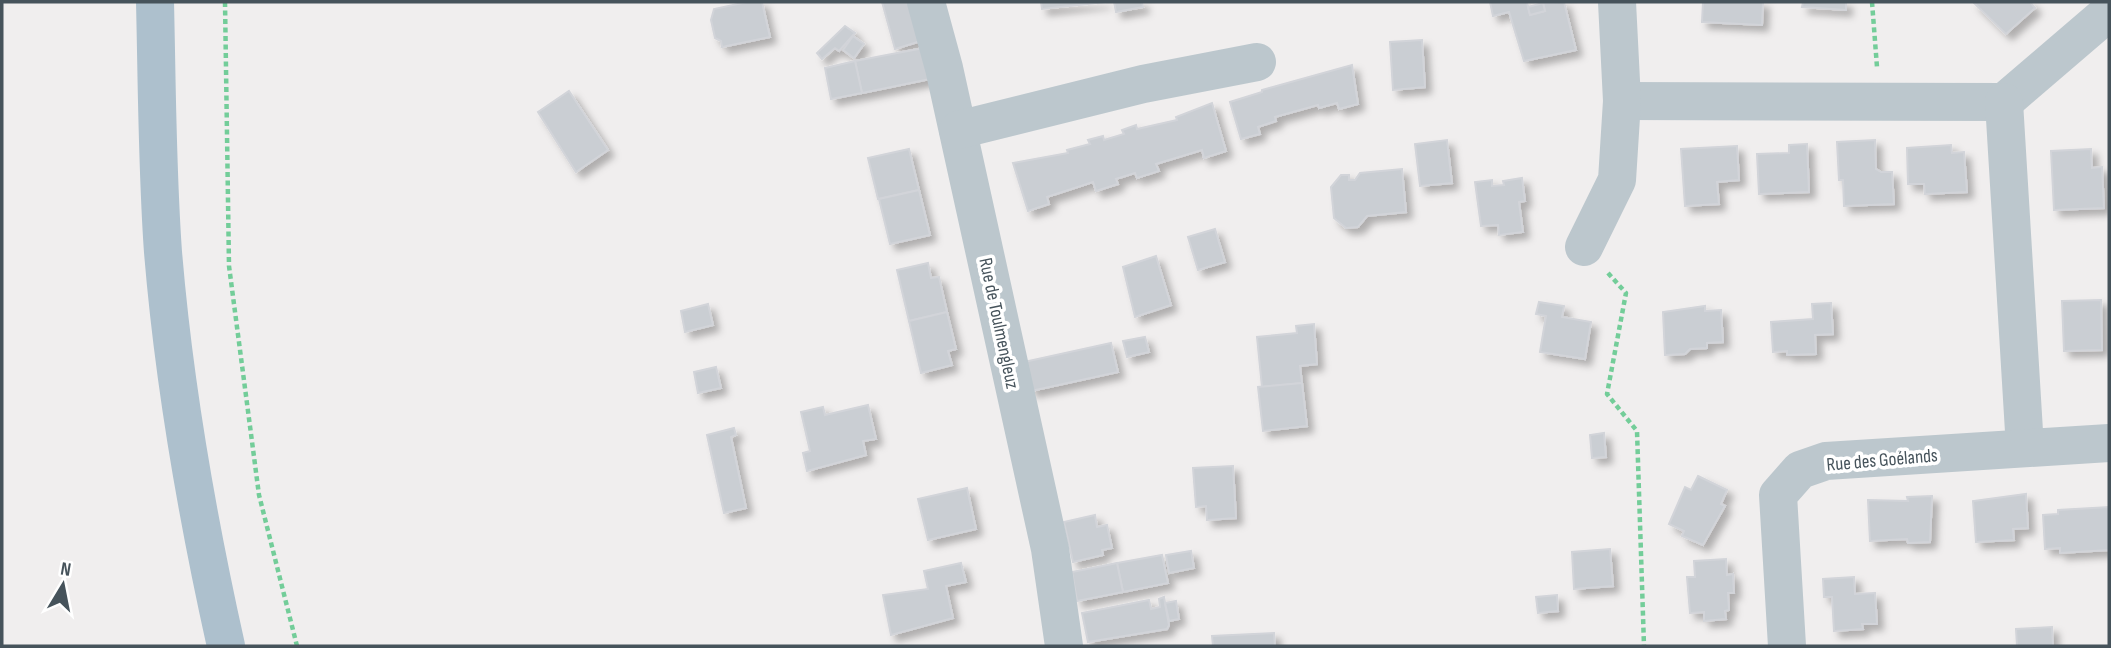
<svg xmlns="http://www.w3.org/2000/svg" width="2111" height="648" viewBox="0 0 2111 648" font-family="'Sofia Sans Condensed',sans-serif">
	<style>
		.building { fill: #caced3; stroke: #d2d4d9; stroke-width: 2; filter: url(#shadow) }
		.lines { fill: none; stroke-linecap: round; stroke-linejoin: round }
		.path { stroke: #73cd99; stroke-width: 4.5; stroke-dasharray: 5 3.5; stroke-linecap: butt }
		.minor { stroke: #bcc7cd; stroke-width: 38 }
		.major { stroke: #adc0cd; stroke-width: 38 }
		.labels { text-anchor: middle; stroke-width: 7; stroke-linejoin: round; paint-order: stroke }
		.street-label { font-size: 19px; fill: #46535b; stroke: #fff }
	</style>
	<defs>
		<filter id="shadow"><feDropShadow dx="6" dy="6" stdDeviation="3.5" flood-color="#0004"/></filter>
	</defs>
	<rect width="100%" height="100%" fill="#f0eeee"/>
	<!-- building -->
	<g class="building">
		<path d="M747 2H762L770 37 722 47 721 41 715 38 711 20 714 9Z"/>
		<path d="M882 2H913L924 40 895 49Z"/>
		<path d="M1041 2H1106L1042 9Z"/>
		<path d="M1114 2H1142L1143 7 1116 12Z"/>
		<path d="M1490 2H1527L1530 15 1545 11 1543 3 1564 2 1576 50 1524 61 1509 12 1493 16Z"/>
		<path d="M1703 2H1763L1762 25 1702 22Z"/>
		<path d="M1803 2H1846V10L1802 7Z"/>
		<path d="M1973 2H2030L2035 8 2006 34Z"/>
		<path d="M1543 3 1545 11 1530 15 1528 7Z"/>
		<path d="M845 26 855 33 839 51 835 48 822 59 817 53Z"/>
		<path d="M853 36 864 44 854 58 843 50Z"/>
		<path d="M1422 40 1425 87 1393 90 1390 42Z"/>
		<path d="M929 47 935 78 862 93 855 61Z"/>
		<path d="M855 61 862 93 831 99 825 68Z"/>
		<path d="M1352 65 1358 104 1339 109 1337 103 1319 108 1318 105 1275 117 1276 121 1258 127 1260 134 1241 139 1230 102 1262 92V90Z"/>
		<path d="M569 91 608 150 576 172 538 112Z"/>
		<path d="M1212 103 1226 151 1204 158 1202 150 1156 164 1159 171 1137 178 1135 173 1116 179 1118 184 1096 191 1093 182 1047 197 1049 204 1028 211 1013 163 1068 153 1067 150 1090 144 1088 140 1103 136 1104 140 1124 134 1122 130 1136 125 1137 129 1177 120 1176 117Z"/>
		<path d="M1447 140 1452 183 1420 186 1415 144Z"/>
		<path d="M1875 140 1876 169 1881 172H1892L1894 204 1844 206 1843 180H1839L1837 142Z"/>
		<path d="M1807 144 1809 192 1759 194 1757 154 1789 153V145Z"/>
		<path d="M1951 145 1952 153 1964 152 1967 192 1925 194 1924 184H1908L1907 148Z"/>
		<path d="M1737 146 1739 180 1717 182 1719 204 1685 206 1681 149Z"/>
		<path d="M909 149 919 190 878 199 868 158Z"/>
		<path d="M2091 149 2092 168 2102 167 2104 208 2054 210 2051 151Z"/>
		<path d="M1402 169 1406 212 1367 216 1358 227 1346 228 1334 218 1331 187 1341 175H1349V180H1355L1360 173Z"/>
		<path d="M1522 178 1525 201 1519 202 1523 232 1499 235 1498 225 1481 226 1475 182 1492 180V186L1504 185 1503 181Z"/>
		<path d="M919 190 930 235 890 244 879 199Z"/>
		<path d="M1215 229 1225 262 1198 270 1188 237Z"/>
		<path d="M1156 256 1171 305 1135 317 1123 267Z"/>
		<path d="M928 263 931 278 939 277 947 312 909 321 897 270Z"/>
		<path d="M2101 300 2102 350 2064 351 2062 301Z"/>
		<path d="M1539 302 1564 306 1562 317 1591 322 1585 359 1540 352 1546 316 1536 314Z"/>
		<path d="M1831 303 1833 334 1815 335 1816 354 1787 355V351L1773 352 1771 322 1813 319 1812 304Z"/>
		<path d="M708 304 713 325 685 332 681 311Z"/>
		<path d="M1705 306V311L1721 310 1723 342 1707 343V348L1690 349 1685 354 1665 355 1663 312Z"/>
		<path d="M947 312 956 349 948 351 952 365 921 373 909 321Z"/>
		<path d="M1314 324 1317 364 1300 366 1302 383 1262 387 1257 337 1297 333 1296 326Z"/>
		<path d="M1145 337 1149 352 1127 357 1123 341Z"/>
		<path d="M1111 343 1118 372 1031 391 1024 362Z"/>
		<path d="M716 367 721 388 698 393 694 372Z"/>
		<path d="M1302 383 1307 426 1263 431 1258 387Z"/>
		<path d="M868 405 876 439 863 441 866 455 807 471 803 453 810 451 801 412 823 407 825 415Z"/>
		<path d="M734 428 736 435 731 437 746 508 724 513 707 435Z"/>
		<path d="M1604 433 1606 457 1592 458 1590 435Z"/>
		<path d="M1233 466 1236 518 1207 520 1206 506 1196 507 1193 468Z"/>
		<path d="M1698 476 1727 490 1721 504 1725 506 1703 545 1682 536 1684 531 1669 524 1685 487 1691 490Z"/>
		<path d="M967 488 976 529 928 540 918 499Z"/>
		<path d="M2026 494 2028 528 2013 529 2014 540 1976 542 1973 501Z"/>
		<path d="M1932 496 1930 542 1908 543 1907 539 1870 541 1868 500 1908 501 1907 497Z"/>
		<path d="M2109 507V550L2060 553V548L2045 549 2043 515 2058 514V510Z"/>
		<path d="M1095 515 1097 527 1107 525 1112 548 1102 550 1103 555 1073 562 1064 522Z"/>
		<path d="M1610 549 1613 586 1574 589 1572 552Z"/>
		<path d="M1191 551 1194 568 1169 573 1166 555Z"/>
		<path d="M1162 555 1168 583 1123 592 1117 563Z"/>
		<path d="M1726 559 1727 575 1733 574 1734 593H1728L1729 610 1725 611 1726 619 1704 621V612L1690 613 1687 577H1695L1694 561Z"/>
		<path d="M961 563 966 582 946 586 953 618 891 635 883 595 928 589 924 571Z"/>
		<path d="M1117 563 1123 592 1077 601 1072 572Z"/>
		<path d="M1854 577 1855 594 1875 593 1877 624H1862L1863 629 1834 631 1832 597H1824L1823 579Z"/>
		<path d="M1557 595 1558 611 1538 613 1536 597Z"/>
		<path d="M1164 597 1169 625 1167 629 1088 642 1082 613 1149 600 1151 609 1160 607 1159 599Z"/>
		<path d="M1176 601 1179 619 1169 621 1165 603Z"/>
		<path d="M2052 627 2053 646H2017L2016 629Z"/>
		<path d="M1274 633 1275 646H1213L1212 636Z"/>
	</g>
	<g class="lines">
		<!-- path -->
		<g class="path">
			<path d="M225 2 229 266 259 495 297 646"/>
			<path d="M1872 2 1877 67"/>
			<path d="M1608 273 1626 293 1607 394 1637 431 1644 646"/>
		</g>
		<!-- minor -->
		<g class="minor">
			<path d="M926 2 944 68 1050 549 1064 646"/>
			<path d="M1622 101 2004 102 2109 12"/>
			<path d="M2004 102 2025 448"/>
			<path d="M958 130 1143 84 1257 62"/>
			<path d="M1584 247 1617 180 1622 101 1617 2"/>
			<path d="M1787 646 1778 495 1800 470 1826 461 2109 443"/>
		</g>
		<!-- major -->
		<path class="major" d="M155 2C157 85 157 169 163 252 174 385 197 516 226 646"/>
	</g>
	<g class="labels">
		<!-- street labels -->
		<g class="street-label">
			<text transform="translate(1000 323) rotate(78)" y="7">Rue de Toulmengleuz</text>
			<text transform="translate(1882 459) rotate(-5)" y="7">Rue des Goélands</text>
		</g>
	</g>
	<!-- border -->
	<rect width="2111" height="648" fill="none" stroke="#46535b" stroke-width="7"/>
	<!-- north arrow -->
	<g transform="translate(63 585) rotate(10)" stroke="#ffffff" stroke-width="5" paint-order="stroke">
	<path d="M0-5L12 26L0 18L-12 26Z" fill="#46535b"/>
	<text y="-10" font-size="19" font-weight="bold" text-anchor="middle" fill="#46535b">N</text>
	</g>
</svg>
